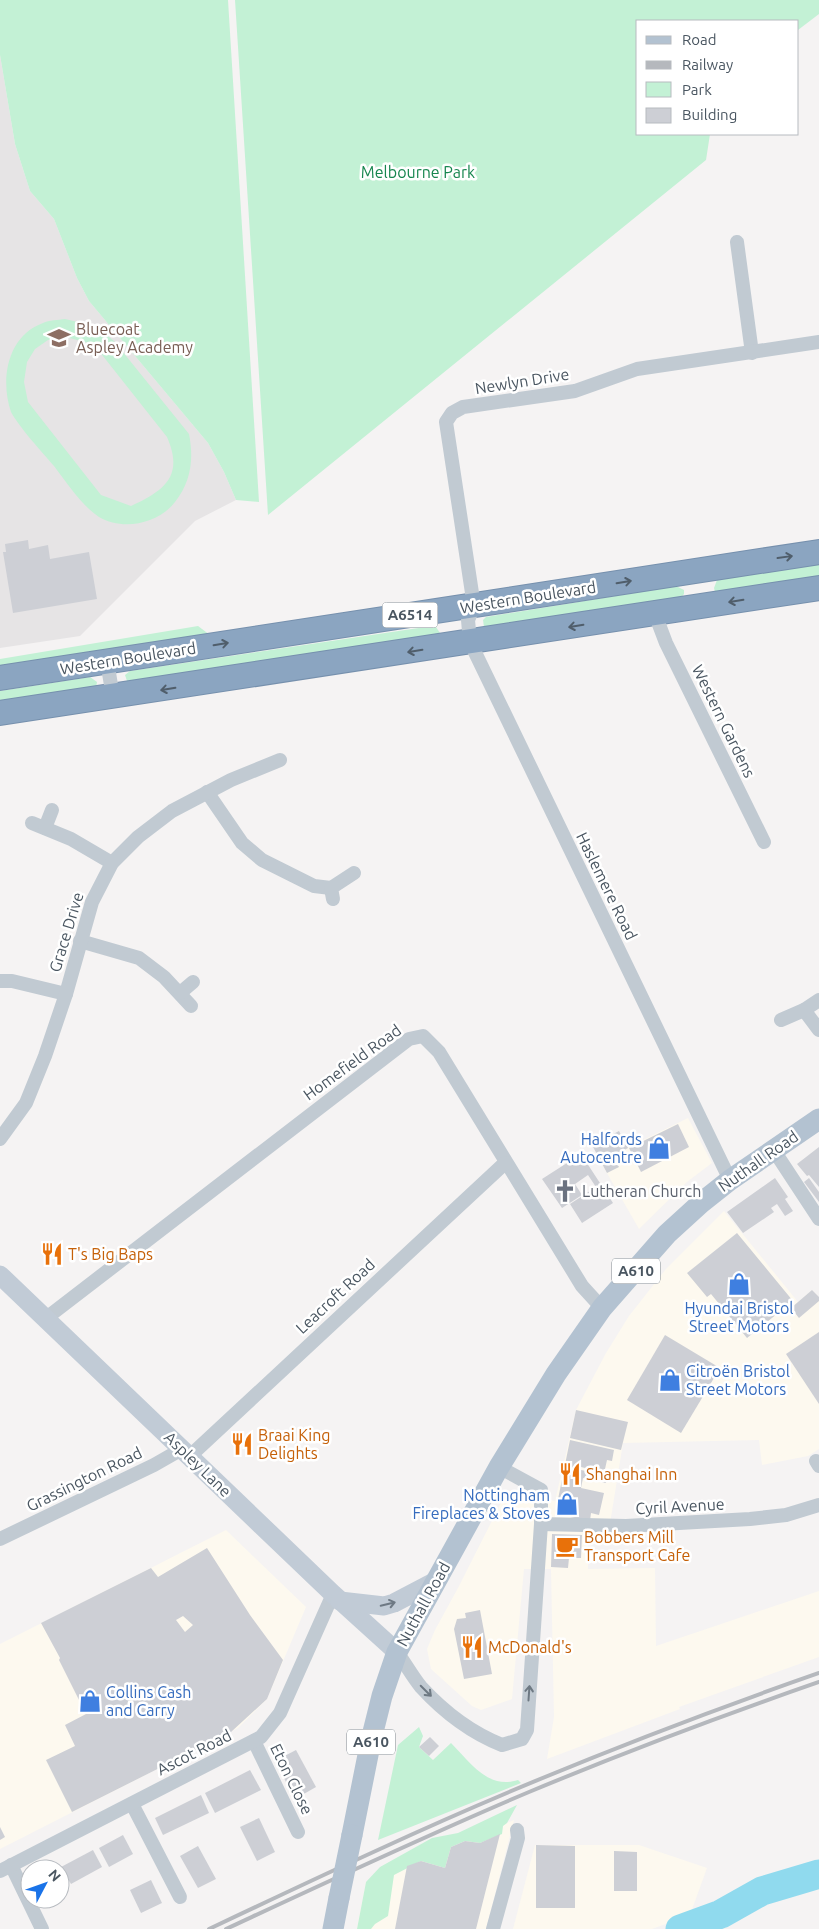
<svg xmlns="http://www.w3.org/2000/svg" width="819" height="1929" viewBox="0 0 819 1929" font-family="Ubuntu,sans-serif">
	<style>
		.commercial { fill: #fdf9ef }
		.education { fill: #e6e4e5 }
		.green { fill: #c3f1d5; fill-rule: evenodd }
		.lines { fill: none; stroke-linecap: round; stroke-linejoin: round }
		.river { stroke: #90daee; stroke-width: 29 }
		.building { fill: #cdcfd5; fill-rule: evenodd }
		.highway-casing { stroke: #7690ad; stroke-width: 26 }
		.street { stroke: #c1cad2; stroke-width: 14 }
		.secondary { stroke: #c1cbd6; stroke-width: 19 }
		.primary { stroke: #b3c2d1; stroke-width: 21 }
		.highway { stroke: #8ba5c1; stroke-width: 24 }
		.rail { stroke: #b5b8bd; stroke-width: 4 }
		.primary-bridge { stroke: #b3c2d1; stroke-width: 21 }
		.oneway { stroke: #505e6b }
		.oneway2 { stroke: #6e7984 }
		.oneway3 { stroke: #6e7983 }
		.labels { text-anchor: middle; stroke-width: 5; stroke-linejoin: round; paint-order: stroke }
		.shield { fill: #fff; stroke: #808990; stroke-width: 1 }
		.shield-label { font-size: 15px; font-weight: bold; fill: #4a5661 }
		.park-label { font-size: 16px; fill: #17864f; stroke: #fff }
		.education-label { font-size: 16px; fill: #785e54; stroke: #fff; text-anchor: start }
		.street-label { font-size: 16px; fill: #4a5661; stroke: #fff }
		.shop-label { font-size: 16px; fill: #366cbe; stroke: #fff; text-anchor: end }
		.worship-label { font-size: 16px; fill: #5b616d; stroke: #fff; text-anchor: start }
		.food-label { font-size: 16px; fill: #c56008; stroke: #fff; text-anchor: start }
	</style>
	<rect width="100%" height="100%" fill="#f5f3f3"/>
	<!-- commercial -->
	<g class="commercial">
		<path d="M688 1118 712 1163 687 1182 639 1229 600 1161Z"/>
		<path d="M724 1211 798 1302 812 1290 819 1297V1449L808 1456 762 1465 759 1440 623 1443 608 1536 588 1537V1569L655 1568 656 1646 819 1591V1657L679 1707 680 1709 547 1759 554 1717 551 1569H524L512 1699 481 1710 472 1706 431 1669 427 1649 435 1630 458 1588 505 1495 522 1493 555 1501 576 1410 606 1353 629 1316 666 1269Z"/>
		<path d="M226 1530 306 1607 267 1699 238 1728 0 1849V1644Z"/>
		<path d="M514 1820 486 1929H357L366 1882Z"/>
		<path d="M535 1845H639L707 1868 690 1915 652 1929H513Z"/>
	</g>
	<!-- education -->
	<path class="education" d="M0 55 15 144 30 191 54 219 77 278 89 301 208 443 224 472 236 500 195 521 80 636 0 648Z"/>
	<!-- green -->
	<g class="green">
		<path d="M0 0H228L259 502 236 500 224 472 208 443 89 301 77 278 54 219 30 191 15 144 0 55Z"/>
		<path d="M235 0H819V14L798 30V21H638V134H710L706 160 268 515Z"/>
		<path d="M65 319 95 326 114 341 189 434C194 459 191 482 175 502 158 524 123 531 99 517 81 505 67 483 54 466 42 452 19 427 11 412 0 380 7 336 43 323 49 320 58 320 65 319ZM66 337 88 343 99 351 167 437C184 476 165 490 131 506L101 495 28 402 24 382 27 362 35 349 48 340Z"/>
		<path d="M819 564V579L715 592 714 588 717 580Z"/>
		<path d="M676 586 684 590V594L680 599 484 627 483 620 486 617Z"/>
		<path d="M198 626 210 635 0 666V659Z"/>
		<path d="M432 626 436 627 440 633 437 637 128 684 125 675 130 671Z"/>
		<path d="M90 677 97 682 96 688 0 702V691Z"/>
		<path d="M419 1727 423 1736 419 1747 433 1760 451 1743C470 1762 488 1790 518 1780L521 1783 378 1840 398 1745Z"/>
		<path d="M517 1805 507 1823 503 1826 502 1834 480 1843 465 1841 451 1847 445 1868 421 1861 394 1875 388 1916 375 1924 371 1929H357L366 1882 380 1867 432 1838 458 1833Z"/>
	</g>
	<g class="lines">
		<!-- river -->
		<path class="river" d="M680 1929 721 1914 762 1891 819 1874"/>
	</g>
	<!-- building -->
	<g class="building">
		<path d="M28 540 29 549 48 545 50 559 89 552 97 599 13 613 3 552H6L5 544Z"/>
		<path d="M678 1124 689 1147 641 1172 629 1148Z"/>
		<path d="M619 1131 628 1148 613 1156 619 1167 607 1173 592 1145Z"/>
		<path d="M819 1147V1187L809 1175 807 1176 797 1164Z"/>
		<path d="M581 1154 613 1203 582 1223 570 1204 596 1187 588 1175 575 1184 582 1195 562 1208 542 1179Z"/>
		<path d="M775 1178 788 1197 785 1199 793 1211 785 1216 777 1204 771 1208 774 1212 743 1233 727 1212Z"/>
		<path d="M809 1178 819 1192V1202L804 1182Z"/>
		<path d="M737 1233 793 1301 747 1338 711 1294 707 1297 687 1273Z"/>
		<path d="M812 1290 819 1297V1301L799 1318 791 1308Z"/>
		<path d="M819 1332V1404L786 1354Z"/>
		<path d="M665 1335 720 1368 681 1433 627 1400Z"/>
		<path d="M576 1410 628 1422 621 1450 570 1438Z"/>
		<path d="M570 1440 614 1450 612 1461 607 1460 605 1469 601 1472 581 1467V1470L607 1475 606 1483 583 1478 581 1488 604 1493 599 1515 591 1513 590 1521 555 1514Z"/>
		<path d="M552 1534 582 1535 581 1558H569L568 1568 551 1567Z"/>
		<path d="M207 1548 250 1615 283 1660 267 1699 231 1732 72 1812 46 1760 75 1746 65 1725 86 1714 59 1660 60 1658 41 1623 151 1568 158 1577ZM183 1616 193 1625 185 1632 176 1620Z"/>
		<path d="M480 1610 492 1674 464 1679 454 1629 457 1619 466 1618 465 1613Z"/>
		<path d="M430 1737 439 1746 429 1756 419 1747Z"/>
		<path d="M296 1750 316 1787 295 1799 275 1761Z"/>
		<path d="M250 1770 261 1790 215 1813 205 1793Z"/>
		<path d="M201 1795 209 1813 163 1835 155 1818Z"/>
		<path d="M259 1818 275 1852 257 1861 240 1827Z"/>
		<path d="M0 1827 5 1837 0 1840Z"/>
		<path d="M500 1834 476 1929H395L407 1866 421 1861 445 1868 451 1847 465 1841 480 1843Z"/>
		<path d="M123 1835 133 1854 109 1867 99 1848Z"/>
		<path d="M536 1845 575 1846V1908H536Z"/>
		<path d="M198 1846 216 1879 198 1888 180 1856Z"/>
		<path d="M93 1850 102 1867 71 1884 61 1867Z"/>
		<path d="M614 1851 637 1852V1891H614Z"/>
		<path d="M151 1880 162 1903 141 1913 130 1890Z"/>
	</g>
	<g class="lines">
		<defs>
			<g id="highway">
				<path d="M0 678 819 552"/>
				<path d="M0 713 819 588"/>
			</g>
		</defs>
		<!-- highway casing -->
		<use href="#highway" class="highway-casing"/>
		<!-- street -->
		<g class="street">
			<path d="M737 242 752 353"/>
			<path d="M655 614 666 643 764 842"/>
			<path d="M107 661 113 697"/>
			<path d="M207 792 242 843 262 860 314 886 331 888"/>
			<path d="M32 823 71 839 112 863"/>
			<path d="M45 828 52 810"/>
			<path d="M333 899 331 888 354 873"/>
			<path d="M80 941 139 958 164 977 191 1006"/>
			<path d="M0 981H12L66 994"/>
			<path d="M180 993 193 982"/>
			<path d="M819 1000 804 1010 819 1030"/>
			<path d="M781 1020 804 1010"/>
			<path d="M0 1139 26 1103 45 1056 66 994 92 902 112 863 138 837 172 811 231 780 280 760"/>
			<path d="M773 1149 819 1219"/>
			<path d="M730 1180 470 642 468 620 474 606 446 422 452 413 463 407 575 391 637 369 819 342"/>
			<path d="M45 1319 409 1039 423 1036 439 1052 582 1286 602 1308"/>
			<path d="M190 1456 505 1163"/>
			<path d="M816 1461 819 1466"/>
			<path d="M541 1524 626 1526 750 1519 786 1515 819 1505"/>
			<path d="M0 1539 154 1465 182 1449"/>
			<path d="M397 1652C405 1663 412 1676 421 1687 443 1711 472 1733 502 1745L522 1739 527 1730 541 1524V1490L499 1467"/>
			<path d="M254 1741 298 1832"/>
			<path d="M132 1804 180 1897"/>
			<path d="M11 1865 42 1929"/>
			<path d="M0 1871 261 1737 280 1713 333 1594"/>
			<path d="M493 1929 518 1838 517 1830"/>
		</g>
		<!-- secondary -->
		<g class="secondary">
			<path d="M0 1275 333 1594 397 1652"/>
			<path d="M340 1601 384 1606 394 1603 436 1581"/>
		</g>
		<!-- primary -->
		<g class="primary">
			<path d="M352 1835 371 1740 382 1696 397 1652 499 1467 556 1374 602 1308 667 1234 701 1203 730 1180 819 1119"/>
			<path d="M333 1929 339 1898"/>
		</g>
		<!-- highway -->
		<use href="#highway" class="highway"/>
		<!-- rail -->
		<g class="rail">
			<path d="M209 1929C266 1902 323 1875 380 1849 523 1783 670 1725 819 1673"/>
			<path d="M226 1929C327 1882 427 1835 529 1792 625 1752 721 1716 819 1682"/>
		</g>
		<!-- primary-bridge -->
		<path class="primary-bridge" d="M339 1898 352 1835"/>
	</g>
	<!-- one-way arrows -->
	<defs><path id="oneway-shaft" d="M-6 0H5M1.5-3L5.5 0L1.5 3" fill="none" stroke-width="1.6" stroke-linecap="round" stroke-linejoin="round" transform="scale(1.25)"/></defs>
	<g class="oneway">
		<use href="#oneway-shaft" transform="translate(785 557) rotate(-8)"/>
		<use href="#oneway-shaft" transform="translate(624 582) rotate(-9)"/>
		<use href="#oneway-shaft" transform="translate(736 601) rotate(171)"/>
		<use href="#oneway-shaft" transform="translate(576 626) rotate(171)"/>
		<use href="#oneway-shaft" transform="translate(221 644) rotate(-9)"/>
		<use href="#oneway-shaft" transform="translate(415 651) rotate(171)"/>
		<use href="#oneway-shaft" transform="translate(168 689) rotate(171)"/>
	</g>
	<use class="oneway2" href="#oneway-shaft" transform="translate(388 1604) rotate(-13)"/>
	<g class="oneway3">
		<use href="#oneway-shaft" transform="translate(426 1691) rotate(45)"/>
		<use href="#oneway-shaft" transform="translate(529 1693) rotate(-86)"/>
	</g>
	<!-- icons -->
	<defs>
		<symbol id="school-bare" viewBox="-9 -9 18 18"><path d="M0-5L7-2L0 1L-7-2ZM-4 1L0 2.5L4 1V4Q0 6-4 4Z" fill="#8d6e63" stroke="#fff" stroke-width="2.5" paint-order="stroke"/></symbol>
		<symbol id="shop-bare" viewBox="-9 -9 18 18"><path d="M-5-2.5h2.3a2.7 3.5 0 0 1 5.4 0H5L5.5 6h-11ZM-1.5-2.5h3a1.5 2.3 0 0 0-3 0Z" fill="#3f7fe0" stroke="#fff" stroke-width="2.5" paint-order="stroke"/></symbol>
		<symbol id="church-bare" viewBox="-9 -9 18 18"><path d="M-1.2-6h2.4v3.5h3.3v2.4h-3.3V6h-2.4V-.1h-3.3v-2.4h3.3Z" fill="#6b7280" stroke="#fff" stroke-width="2.5" paint-order="stroke"/></symbol>
		<symbol id="restaurant-bare" viewBox="-9 -9 18 18"><path d="M-5-6h1v4h1v-4h1v4h1v-4h1v5L-1.5 .5V6h-2V.5L-5-1ZM5-6V6H3V1.5H1.5Q1.5-4 5-6Z" fill="#e8710a" stroke="#fff" stroke-width="2.5" paint-order="stroke"/></symbol>
		<symbol id="cafe-bare" viewBox="-9 -9 18 18"><path d="M-5.5-4.5H6V0H3Q3 3.5 0 3.5H-2.5Q-5.5 3.5-5.5 0ZM3-3.2v2h1.7v-2ZM-6 4.5H4V6H-6Z" fill="#e8710a" stroke="#fff" stroke-width="2.5" paint-order="stroke"/></symbol>
	</defs>
	<g fill-rule="evenodd">
		<use href="#school-bare" x="43" y="322" width="32" height="32"/>
		<use href="#shop-bare" x="643" y="1132" width="32" height="32"/>
		<use href="#church-bare" x="549" y="1175" width="32" height="32"/>
		<use href="#restaurant-bare" x="36" y="1238" width="32" height="32"/>
		<use href="#shop-bare" x="723" y="1268" width="32" height="32"/>
		<use href="#shop-bare" x="654" y="1364" width="32" height="32"/>
		<use href="#restaurant-bare" x="226" y="1428" width="32" height="32"/>
		<use href="#restaurant-bare" x="554" y="1458" width="32" height="32"/>
		<use href="#shop-bare" x="551" y="1488" width="32" height="32"/>
		<use href="#cafe-bare" x="551" y="1530" width="32" height="32"/>
		<use href="#restaurant-bare" x="456" y="1631" width="32" height="32"/>
		<use href="#shop-bare" x="74" y="1685" width="32" height="32"/>
	</g>
	<g class="labels">
		<!-- shield labels -->
		<g class="shield">
			<rect x="382.5" y="602.5" width="55" height="25" rx="4"/>
			<rect x="612" y="1258.5" width="48" height="25" rx="4"/>
			<rect x="347" y="1729.5" width="48" height="25" rx="4"/>
		</g>
		<g class="shield-label">
			<text x="410" y="620">A6514</text>
			<text x="636" y="1276">A610</text>
			<text x="371" y="1747">A610</text>
		</g>
		<!-- park labels -->
		<g class="park-label">
			<text x="418" y="178">Melbourne Park</text>
		</g>
		<!-- education labels -->
		<g class="education-label">
			<text x="76" y="335">Bluecoat<tspan x="76" dy="18">Aspley Academy</tspan></text>
		</g>
		<!-- street labels -->
		<g class="street-label">
			<text transform="translate(522 381) rotate(-9)" y="6">Newlyn Drive</text>
			<text transform="translate(528 597) rotate(-9)" y="6">Western Boulevard</text>
			<text transform="translate(128 658) rotate(-9)" y="6">Western Boulevard</text>
			<text transform="translate(724 721) rotate(64)" y="6">Western Gardens</text>
			<text transform="translate(607 886) rotate(64)" y="6">Haslemere Road</text>
			<text transform="translate(66 932) rotate(-73)" y="6">Grace Drive</text>
			<text transform="translate(352 1062) rotate(-36)" y="6">Homefield Road</text>
			<text transform="translate(758 1161) rotate(-35)" y="6">Nuthall Road</text>
			<text transform="translate(335 1296) rotate(-43)" y="6">Leacroft Road</text>
			<text transform="translate(198 1464) rotate(44)" y="6">Aspley Lane</text>
			<text transform="translate(84 1479) rotate(-26)" y="6">Grassington Road</text>
			<text transform="translate(680 1506) rotate(-3)" y="6">Cyril Avenue</text>
			<text transform="translate(423 1604) rotate(-61)" y="6">Nuthall Road</text>
			<text transform="translate(194 1752) rotate(-27)" y="6">Ascot Road</text>
			<text transform="translate(292 1779) rotate(64)" y="6">Eton Close</text>
		</g>
		<!-- shop labels -->
		<g class="shop-label">
			<text x="642" y="1145">Halfords<tspan x="642" dy="18">Autocentre</tspan></text>
			<text x="739" y="1314" text-anchor="middle">Hyundai Bristol<tspan x="739" dy="18">Street Motors</tspan></text>
			<text x="686" y="1377" text-anchor="start">Citroën Bristol<tspan x="686" dy="18">Street Motors</tspan></text>
			<text x="550" y="1501">Nottingham<tspan x="550" dy="18">Fireplaces &amp; Stoves</tspan></text>
			<text x="106" y="1698" text-anchor="start">Collins Cash<tspan x="106" dy="18">and Carry</tspan></text>
		</g>
		<!-- worship labels -->
		<g class="worship-label">
			<text x="582" y="1197">Lutheran Church</text>
		</g>
		<!-- food labels -->
		<g class="food-label">
			<text x="68" y="1260">T's Big Baps</text>
			<text x="258" y="1441">Braai King<tspan x="258" dy="18">Delights</tspan></text>
			<text x="586" y="1480">Shanghai Inn</text>
			<text x="584" y="1543">Bobbers Mill<tspan x="584" dy="18">Transport Cafe</tspan></text>
			<text x="488" y="1653">McDonald's</text>
		</g>
	</g>
	<!-- legend -->
	<rect x="636" y="20" width="162" height="115" fill="#ffffff" stroke="#b7bbc0"/>
	<rect x="646" y="36" width="25" height="8" fill="#b3c2d1" stroke="#b7bbc0"/>
	<text x="682" y="45" font-size="15" fill="#4a5661">Road</text>
	<rect x="646" y="61" width="25" height="8" fill="#b5b8bd" stroke="#b7bbc0"/>
	<text x="682" y="70" font-size="15" fill="#4a5661">Railway</text>
	<rect x="646" y="82" width="25" height="15" fill="#c3f1d5" stroke="#b7bbc0"/>
	<text x="682" y="95" font-size="15" fill="#4a5661">Park</text>
	<rect x="646" y="108" width="25" height="15" fill="#cdcfd5" stroke="#b7bbc0"/>
	<text x="682" y="120" font-size="15" fill="#4a5661">Building</text>
	<!-- north arrow -->
	<g transform="translate(45 1884) rotate(49)"><circle r="24" fill="#ffffff" stroke="#b7bbc0"/>
	<path d="M0-4L9 19L0 12L-9 19Z" fill="#1a73e8"/>
	<text y="-8" font-size="14" font-weight="bold" text-anchor="middle" fill="#4a5661">N</text>
	</g>
</svg>
